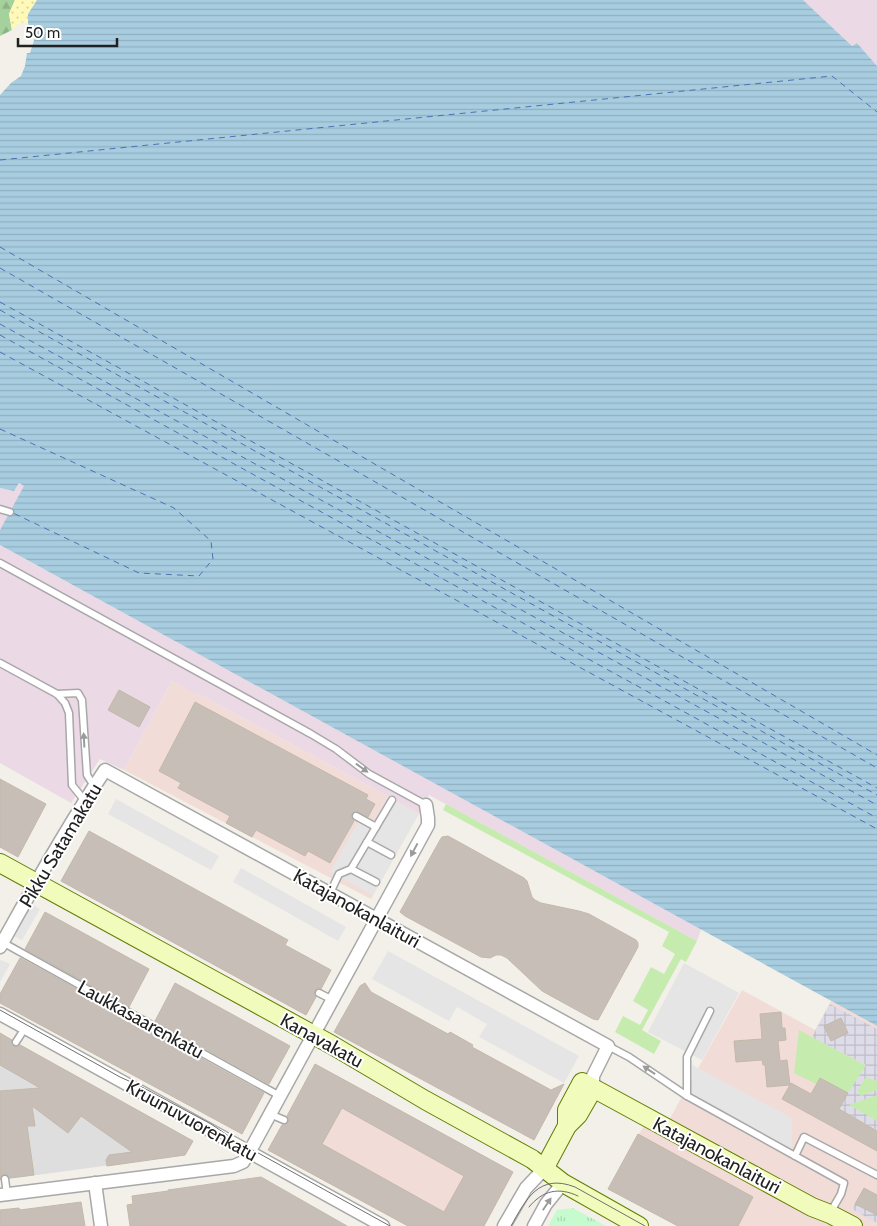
<svg xmlns="http://www.w3.org/2000/svg" width="877" height="1226" viewBox="0 0 877 1226" font-family="Cabin,sans-serif">
	<style>
		.residential { fill: #dfdede }
		.commercial { fill: #f2dcd7 }
		.industrial { fill: #ebdae6 }
		.grass { fill: #c5ecae }
		.forest { fill: url(#forest-firs) }
		.sand { fill: url(#sand-dots) }
		.park { fill: url(#park-tufts) }
		.parking { fill: #e5e5e5 }
		.plaza { fill: url(#plaza-grid) }
		.water { fill: url(#water-rules) }
		.lines { fill: none; stroke-linecap: round; stroke-linejoin: round }
		.ferry { stroke: #4a73b5; stroke-width: 1; stroke-dasharray: 6 5; stroke-linecap: butt }
		.building { fill: #c7bfb7; stroke: #c4b8aa; fill-rule: evenodd }
		.lane-casing { stroke: #a8a8a8; stroke-width: 9 }
		.street-casing { stroke: #a8a8a8; stroke-width: 15 }
		.secondary-casing { stroke: #627e02; stroke-width: 20 }
		.lane { stroke: #fff; stroke-width: 6 }
		.street { stroke: #fff; stroke-width: 12 }
		.secondary { stroke: #f1fbbc; stroke-width: 18 }
		.tram { stroke: #6f6f6f; stroke-width: 1 }
		.oneway { fill: #9b9b9b }
		.labels { text-anchor: middle; stroke-width: 4; stroke-linejoin: round; paint-order: stroke }
		.street-label { font-size: 19px; fill: #212121; stroke: #fff }
	</style>
	<defs>
		<pattern id="forest-firs" width="22" height="20" patternUnits="userSpaceOnUse" patternTransform="scale(1.25)"><rect width="22" height="20" fill="#a5d29c"/><path d="M5 1l3.5 6h-7zM16 11l3.5 6h-7z" fill="#8eb486"/></pattern>
		<pattern id="sand-dots" width="8" height="8" patternUnits="userSpaceOnUse" patternTransform="scale(1.25)"><rect width="8" height="8" fill="#fff9b9"/><path d="M2 2h.1M6 6h.1" fill="none" stroke="#dad59f" stroke-width="1.8" stroke-linecap="round"/></pattern>
		<pattern id="park-tufts" width="24" height="20" patternUnits="userSpaceOnUse" patternTransform="scale(1.25)"><rect width="24" height="20" fill="#c6fbd0"/><path d="M3 7l-1-3M5 7V3M7 7l1-3M15 17l-1-3M17 17v-4M19 17l1-3" fill="none" stroke="#aad7b2"/></pattern>
		<pattern id="plaza-grid" width="8" height="8" patternUnits="userSpaceOnUse" patternTransform="scale(1.25)"><rect width="8" height="8" fill="#dddce8"/><path d="M0 4h8M4 0v8" fill="none" stroke="#bdbcc7"/></pattern>
		<pattern id="water-rules" width="6" height="5" patternUnits="userSpaceOnUse" patternTransform="scale(1.25)"><rect width="6" height="5" fill="#a8cde0"/><path d="M0 2.5h6" fill="none" stroke="#90b0c0"/></pattern>
	</defs>
	<rect width="100%" height="100%" fill="#f2f0e8"/>
	<!-- residential -->
	<path class="residential" d="M0 1033 193 1141 185 1155 0 1180Z"/>
	<!-- commercial -->
	<g class="commercial">
		<path d="M172 681 193 693H197L419 813 371 899 124 770Z"/>
		<path d="M742 990 815 1030 831 1001 877 1026V1226H678L609 1189 648 1118 665 1127Z"/>
		<path d="M315 1064 513 1172 484 1226H408L268 1150Z"/>
	</g>
	<!-- industrial -->
	<g class="industrial">
		<path d="M803 0H877V66L857 43 852 46Z"/>
		<path d="M19 483 25 486 0 530V488L14 491Z"/>
		<path d="M0 545 701 929 697 941 429 795 419 813 197 693H193L172 681 124 770 100 759 71 803 0 763Z"/>
	</g>
	<!-- grass -->
	<g class="grass">
		<path d="M446 804 697 941 686 962 681 959 642 1030 661 1041 654 1054 615 1032 623 1016 640 1025 648 1010 633 1001 651 967 664 974 675 954 662 946 669 932 443 810Z"/>
		<path d="M799 1030 867 1066 848 1093 820 1078 816 1084 794 1073Z"/>
		<path d="M866 1077 877 1081V1090L861 1096 857 1091Z"/>
		<path d="M877 1095V1121L848 1105Z"/>
	</g>
	<!-- forest -->
	<path class="forest" d="M0 0H15L9 14 12 30 0 36Z"/>
	<!-- sand -->
	<path class="sand" d="M15 0H37L28 14V24L23 22 17 25 12 30 9 14Z"/>
	<!-- park -->
	<path class="park" d="M573 1208 606 1226H548L557 1210Z"/>
	<!-- parking -->
	<g class="parking">
		<path d="M387 797 419 814 373 895 330 872 360 818 372 825Z"/>
		<path d="M116 799 219 856 211 870 108 814Z"/>
		<path d="M241 868 346 927 338 941 233 882Z"/>
		<path d="M31 904 40 909 22 940 14 936Z"/>
		<path d="M388 951 579 1056 564 1083 479 1037 487 1024 457 1007 449 1021 372 979Z"/>
		<path d="M1 960 10 964 0 982V961Z"/>
		<path d="M684 963 739 993 702 1060 648 1032Z"/>
		<path d="M692 1065 792 1118V1154L692 1099Z"/>
	</g>
	<!-- plaza -->
	<g class="plaza">
		<path d="M830 1004 877 1029V1081L866 1077 857 1091 861 1096 877 1090V1095L849 1105 877 1121V1130L839 1109 848 1093 866 1065 812 1037Z"/>
		<path d="M855 1204 877 1215V1223L852 1209Z"/>
	</g>
	<!-- water -->
	<path class="water" d="M37 0H803L852 46 857 43 877 66V1026L0 545V530L24 486 19 483 14 491 0 488V95L11 83 21 76 25 66 27 53H30L37 31 34 27 30 26 28 24V14Z"/>
	<g class="lines">
		<!-- ferry -->
		<g class="ferry">
			<path d="M0 160 832 76 877 112"/>
			<path d="M0 247 877 755"/>
			<path d="M0 268 877 768"/>
			<path d="M0 302 877 788"/>
			<path d="M0 310 877 795"/>
			<path d="M0 324 877 805"/>
			<path d="M0 335 877 818"/>
			<path d="M0 352 877 829"/>
			<path d="M0 429 174 508 211 541 213 559 199 576 139 573 13 513"/>
		</g>
	</g>
	<!-- building -->
	<g class="building">
		<path d="M119 690 150 707 139 727 108 710Z"/>
		<path d="M195 702 368 795 366 799 375 804 368 817 356 811 352 813 351 817 354 821 330 863 308 851 305 856 256 830 252 837 226 823 230 816 178 788 181 783 159 771Z"/>
		<path d="M0 779 46 804 18 857 0 847Z"/>
		<path d="M89 831 288 940 285 945 331 970 321 989 318 988 315 990 314 994 316 997 306 1015 61 881Z"/>
		<path d="M448 836 524 878 527 881 532 897 535 900 541 903 579 911 589 914 636 940 638 943V947L598 1020 593 1019 542 991 507 958 501 955H496L490 958 481 957 405 916 400 912 440 840 442 837Z"/>
		<path d="M45 912 149 969 129 1007 25 949Z"/>
		<path d="M20 958 124 1015 122 1019 148 1033 150 1030 264 1093 242 1134 0 1003V994Z"/>
		<path d="M175 983 290 1046 269 1084 155 1021Z"/>
		<path d="M365 983 371 992 448 1034 450 1032 473 1045 472 1047 551 1090 564 1084 534 1140 334 1032 360 986Z"/>
		<path d="M781 1012 782 1028H785L786 1040 778 1041 780 1061 787 1060 790 1085 767 1087 765 1065H763L762 1060 736 1062 734 1041 762 1039 760 1014Z"/>
		<path d="M841 1018 848 1033 831 1041 824 1026Z"/>
		<path d="M0 1033 12 1040 11 1044 14 1046 18 1047 20 1045 193 1141 185 1155 107 1166 106 1160 109 1155 132 1152 81 1116 68 1133 32 1106 35 1126H27L34 1175 10 1178 9 1176 5 1174 2 1175 0 1180V1091L40 1088 0 1065Z"/>
		<path d="M315 1064 513 1172 484 1226H408L268 1150 282 1125H285L288 1122 289 1119 287 1116ZM342 1108 464 1176 444 1212 322 1144Z"/>
		<path d="M820 1078 848 1093 839 1109 877 1131V1151L782 1099 791 1083 811 1094Z"/>
		<path d="M638 1134 753 1197 738 1226H678L608 1189Z"/>
		<path d="M261 1177 347 1226H130L127 1205 133 1204 132 1196 168 1191V1190Z"/>
		<path d="M864 1188 877 1195V1215L855 1204Z"/>
		<path d="M81 1202 85 1226H0V1210L19 1208 20 1210Z"/>
	</g>
	<g class="lines">
		<defs>
			<g id="lane">
				<path d="M0 509 10 512"/>
				<path d="M0 563 311 734 336 749 369 774 426 805"/>
				<path d="M0 663 57 694 65 703 69 713 72 785 85 801"/>
				<path d="M57 694 78 693 82 700 87 775 94 786"/>
				<path d="M356 816 376 827"/>
				<path d="M367 842 391 855"/>
				<path d="M376 882 351 869 392 800"/>
				<path d="M330 893 339 874 351 869"/>
				<path d="M2 942 280 1096"/>
				<path d="M319 993 333 1000"/>
				<path d="M16 1042 25 1028"/>
				<path d="M608 1046 629 1057 687 1096 844 1183 841 1194 830 1213"/>
				<path d="M687 1096V1057L710 1011"/>
				<path d="M270 1114 284 1120"/>
				<path d="M795 1156 804 1137 877 1175"/>
				<path d="M5 1179 7 1194"/>
			</g>
			<g id="street">
				<path d="M0 947C33 887 67 827 105 770L608 1046 593 1076V1089"/>
				<path d="M0 1014 383 1226"/>
				<path d="M95 1183 101 1226"/>
				<path d="M0 1195 234 1166 243 1162 251 1149 428 825V818L426 805"/>
				<path d="M504 1226 526 1188 544 1169"/>
				<path d="M534 1226 546 1204 563 1183"/>
			</g>
			<g id="secondary">
				<path d="M0 863 332 1045 425 1100 532 1159 563 1183 639 1226"/>
				<path d="M567 1126V1110L582 1082 812 1207 830 1214 853 1226"/>
				<path d="M544 1169 567 1126 578 1115 593 1089"/>
			</g>
		</defs>
		<!-- lane casing -->
		<use href="#lane" class="lane-casing"/>
		<!-- street casing -->
		<use href="#street" class="street-casing"/>
		<!-- secondary casing -->
		<use href="#secondary" class="secondary-casing"/>
		<!-- lane -->
		<use href="#lane" class="lane"/>
		<!-- street -->
		<use href="#street" class="street"/>
		<!-- secondary -->
		<use href="#secondary" class="secondary"/>
		<!-- tram -->
		<g class="tram">
			<path d="M0 1010 120 1077 140 1086 211 1124 233 1139 390 1226"/>
			<path d="M191 1122 223 1140"/>
			<path d="M529 1207C543 1190 559 1187 578 1196"/>
			<path d="M511 1226C526 1199 539 1173 575 1187L645 1226"/>
		</g>
	</g>
	<!-- one-way arrows -->
	<defs><path id="oneway-solid" d="M-6-.8H1V-3.2L6.5 0L1 3.2V.8H-6Z" transform="scale(1.25)"/></defs>
	<g class="oneway">
		<use href="#oneway-solid" transform="translate(84 740) rotate(-93)"/>
		<use href="#oneway-solid" transform="translate(362 768) rotate(36)"/>
		<use href="#oneway-solid" transform="translate(414 850) rotate(118)"/>
		<use href="#oneway-solid" transform="translate(649 1070) rotate(-146)"/>
		<use href="#oneway-solid" transform="translate(547 1204) rotate(-56)"/>
	</g>
	<g class="labels">
		<!-- street labels -->
		<g class="street-label">
			<text transform="translate(60 845) rotate(-59)" y="7">Pikku Satamakatu</text>
			<text transform="translate(357 908) rotate(29)" y="7">Katajanokanlaituri</text>
			<text transform="translate(141 1019) rotate(29)" y="7">Laukkasaarenkatu</text>
			<text transform="translate(322 1040) rotate(29)" y="7">Kanavakatu</text>
			<text transform="translate(192 1120) rotate(29)" y="7">Kruunuvuorenkatu</text>
			<text transform="translate(717 1155) rotate(28)" y="7">Katajanokanlaituri</text>
		</g>
	</g>
	<!-- scale -->
	<path d="M18 38v8h99v-8" fill="none" stroke="#212121" stroke-width="2.5"/>
	<text x="25" y="38" font-size="15" fill="#212121" stroke="#ffffff" stroke-width="4" paint-order="stroke">50 m</text>
</svg>
